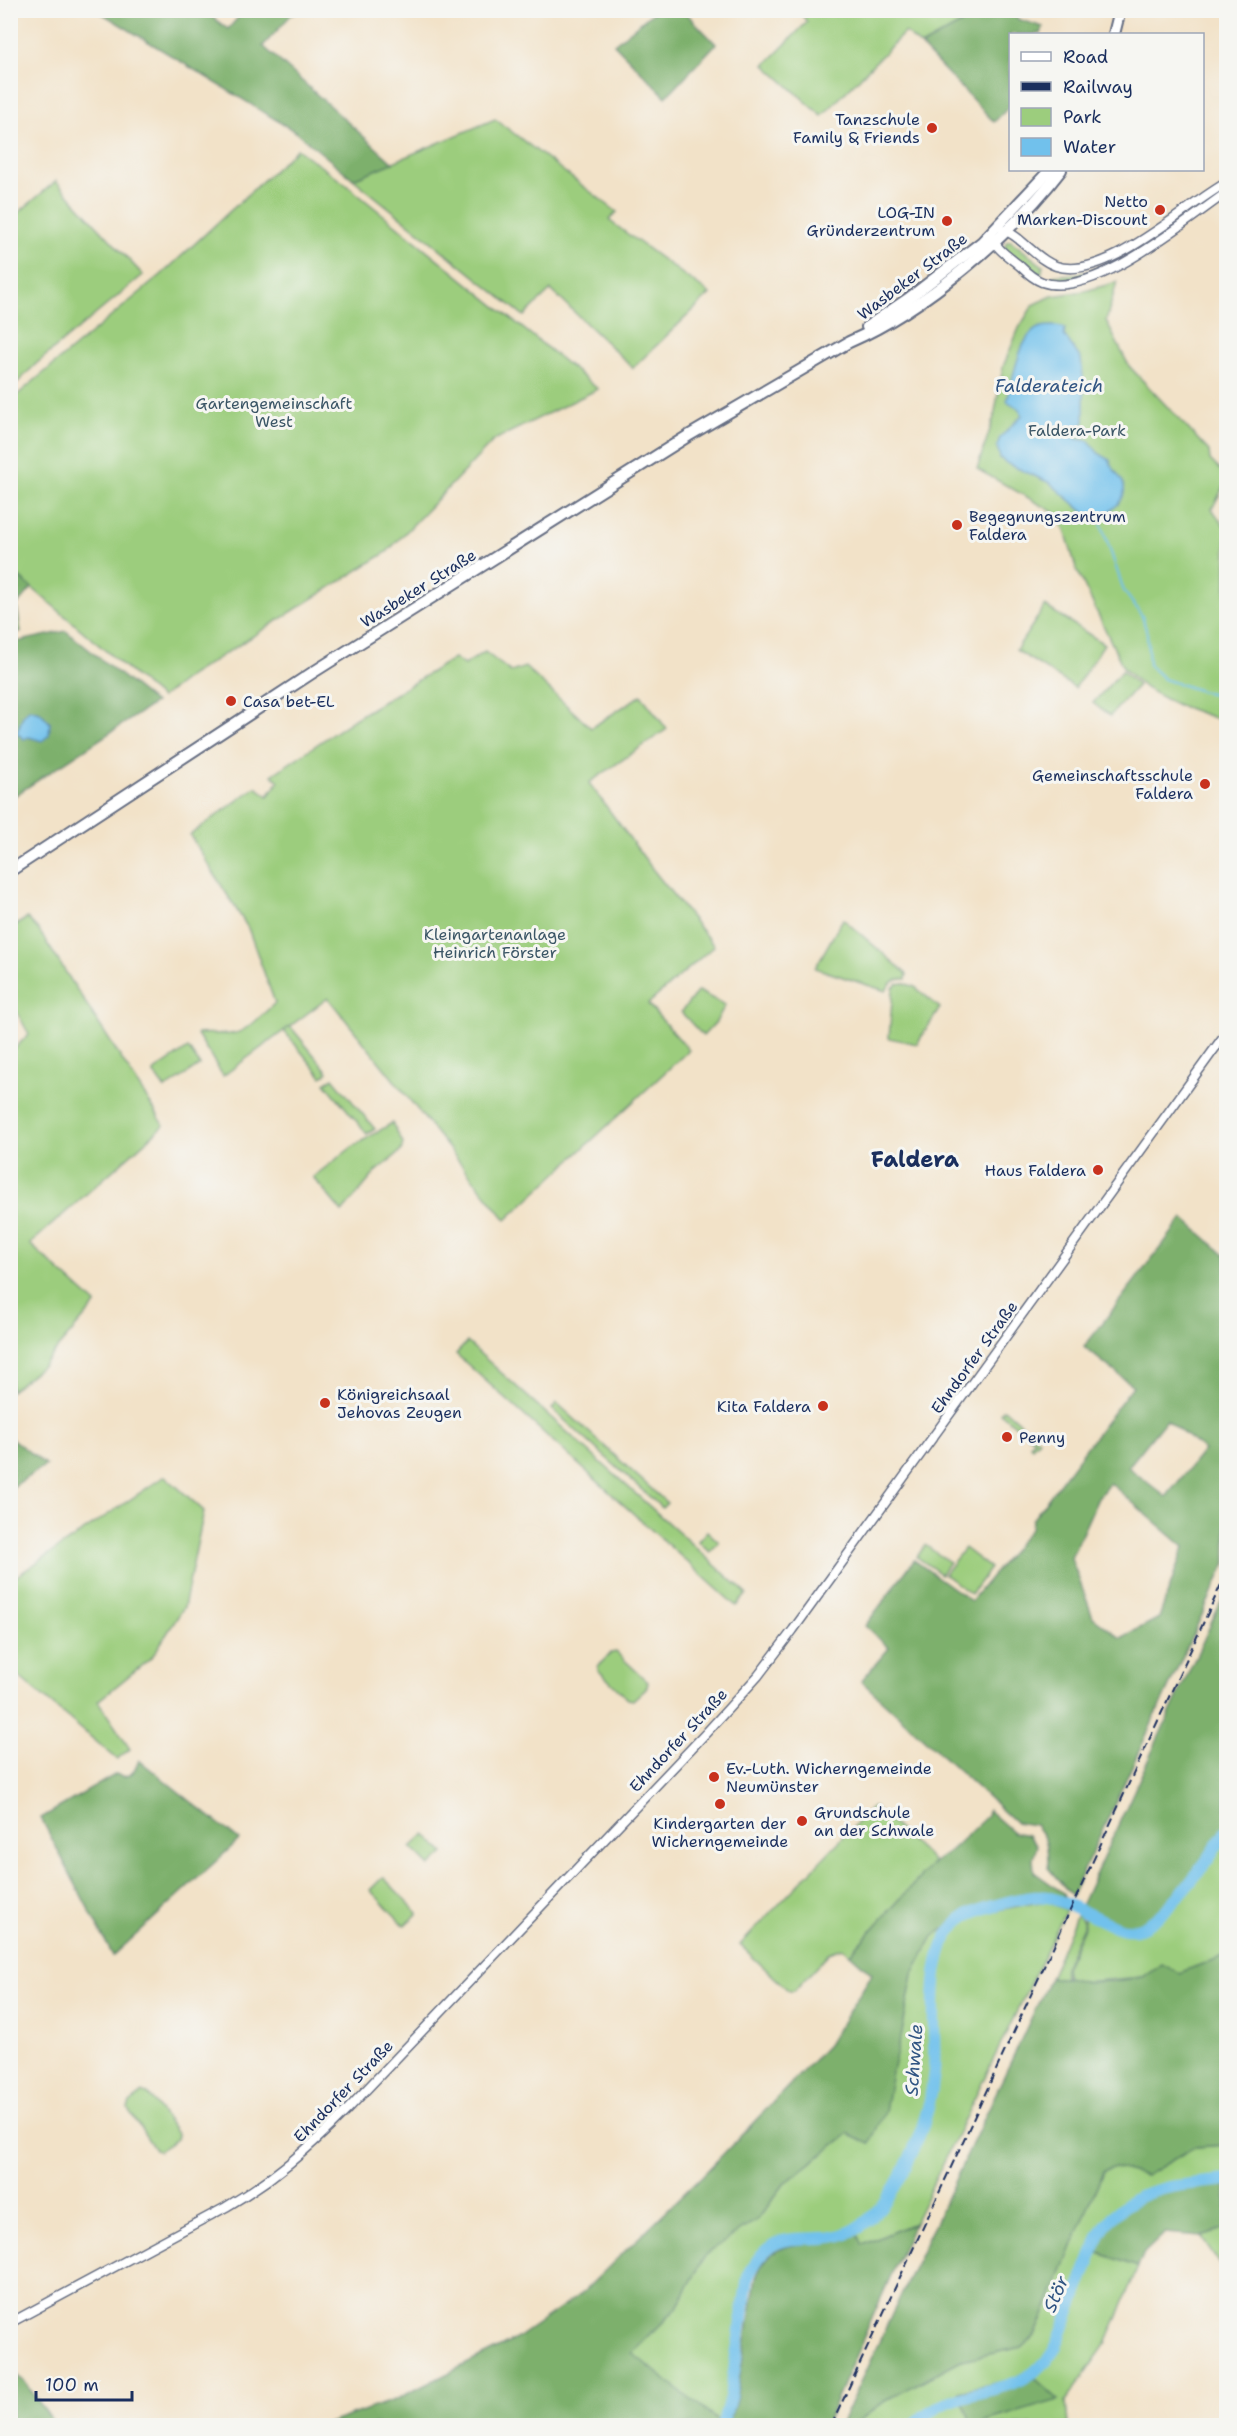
<svg xmlns="http://www.w3.org/2000/svg" width="1237" height="2436" viewBox="0 0 1237 2436" font-family="'Shantell Sans',sans-serif">
	<style>
		.green { fill: #9ccd7d; stroke: #5c7e6e; stroke-width: 1.5 }
		.forest { fill: #7db06c; stroke: #4c7065; stroke-width: 1.5; fill-rule: evenodd }
		.water { fill: #71c1ec; stroke: #4678a5; stroke-width: 1.5 }
		.lines { fill: none; stroke-linecap: round; stroke-linejoin: round }
		.stream { stroke: #71c1ec; stroke-width: 2 }
		.river { stroke: #71c1ec; stroke-width: 12 }
		.tertiary-casing { stroke: #666e83; stroke-width: 11 }
		.primary-casing { stroke: #666e83; stroke-width: 14 }
		.tertiary { stroke: #fff; stroke-width: 8 }
		.primary { stroke: #fff; stroke-width: 10 }
		.rail { stroke: #1b2f5e; stroke-width: 2; stroke-dasharray: 9 4.5; stroke-linecap: butt }
		.poi-dot { fill: #c8321e; stroke: #f6f6f2; stroke-width: 2 }
		.labels { text-anchor: middle; stroke-width: 6; stroke-linejoin: round; paint-order: stroke }
		.poi-label { font-size: 16px; fill: #1b2f5e; stroke: #f6f6f2; text-anchor: end }
		.street-label { font-size: 16px; fill: #1b2f5e; stroke: #f6f6f2 }
		.park-label { font-size: 16px; fill: #3b5666; stroke: #f6f6f2 }
		.water-label { font-size: 18px; font-style: italic; fill: #305482; stroke: #f6f6f2 }
		.district-label { font-size: 22px; font-weight: bold; fill: #1b2f5e; stroke: #f6f6f2 }
	</style>
	<rect width="100%" height="100%" fill="#f6f6f2"/>
	<filter id="ink" filterUnits="userSpaceOnUse"><feTurbulence type="fractalNoise" baseFrequency=".0167" numOctaves="2"/><feDisplacementMap in="SourceGraphic" scale="12" xChannelSelector="R" yChannelSelector="G"/><feConvolveMatrix kernelMatrix="1 2 1 2 8 2 1 2 1" color-interpolation-filters="sRGB"/></filter>
	<filter id="wash" filterUnits="userSpaceOnUse"><feTurbulence type="fractalNoise" baseFrequency=".008" numOctaves="4" result="noise"/><feDisplacementMap in="SourceGraphic" scale="24" xChannelSelector="R" yChannelSelector="G"/><feGaussianBlur stdDeviation="1.35" result="paint"/><feColorMatrix in="noise" values="0 0 0 0 0 0 0 0 0 0 0 0 0 0 0 0 0 1.4 0 .05"/><feComposite in="paint" operator="in"/></filter>
	<g filter="url(#wash)">
		<rect width="100%" height="100%" fill="#f2e2c8"/>
		<!-- green -->
		<g class="green">
			<path d="M799 11H984L921 46 905 32 822 116 765 65 807 22Z"/>
			<path d="M495 119 617 212 609 220 614 224 710 294 633 368 551 290 524 316 353 179Z"/>
			<path d="M297 149 344 183 598 389 494 440 387 552 191 675 161 698 11 570V400L161 275Z"/>
			<path d="M56 181 143 275 36 364 11 389V219Z"/>
			<path d="M1157 235 1158 237C1125 259 1092 286 1050 280L1054 276 1085 273 1113 262Z"/>
			<path d="M1007 241H1011L1043 266 1041 275 1024 266 1004 248Z"/>
			<path d="M1117 282 1106 321 1129 366 1209 451 1210 460 1226 476V482L1212 509 1226 528V718L1222 716 1220 720 1173 703 1145 688 1124 669 1076 568 1066 533 1057 514 977 469 994 417 1003 367 1019 328 1033 305 1052 296 1085 291Z"/>
			<path d="M1045 606 1104 644 1075 688 1016 650Z"/>
			<path d="M485 652 511 672 525 667 591 728 641 695 667 729 589 783 654 871 714 946 648 1004 689 1050 506 1220 328 998 223 1076 197 1034C209 1032 219 1035 231 1034 246 1033 264 1013 275 1003L248 928 190 835 256 787 268 796 279 781 272 775 356 718 454 658 464 665Z"/>
			<path d="M1122 671 1138 685 1110 716 1093 703Z"/>
			<path d="M27 918 38 929 164 1125 30 1244 96 1304 43 1365 11 1391V1052L29 1034 11 1002 10 929Z"/>
			<path d="M843 919 907 974 906 979C896 979 890 981 886 991L815 968Z"/>
			<path d="M904 983 915 987 940 1008 917 1044 889 1038 893 988 897 984Z"/>
			<path d="M698 991 725 1005 716 1022 703 1036 681 1012Z"/>
			<path d="M290 1026 328 1072 322 1077 284 1031Z"/>
			<path d="M188 1048 200 1065 165 1089 153 1072Z"/>
			<path d="M333 1078 375 1129 367 1134 325 1083Z"/>
			<path d="M392 1123 403 1143 401 1151 376 1172 342 1212 313 1177 352 1147Z"/>
			<path d="M467 1342 747 1594 736 1606 456 1354Z"/>
			<path d="M557 1403 667 1503 662 1508 552 1409Z"/>
			<path d="M1004 1409 1039 1440 1032 1447 1030 1445 1034 1440 1000 1413Z"/>
			<path d="M165 1476 204 1511 184 1607 152 1657 98 1701 130 1749 117 1759 11 1670V1580Z"/>
			<path d="M707 1531 719 1542 710 1552 698 1541Z"/>
			<path d="M925 1545 949 1562 941 1574 917 1557Z"/>
			<path d="M964 1548 990 1568 971 1594 944 1574Z"/>
			<path d="M616 1652 648 1682 647 1687 633 1700 628 1699 598 1670V1666L611 1653Z"/>
			<path d="M873 1806 934 1862 850 1954 842 1948 829 1953 794 1991H789L740 1945Z"/>
			<path d="M1226 1831V1955L1179 1973 1162 1964 1143 1977 1082 1982 1067 1978 1065 1968 1084 1927V1912C1100 1919 1119 1933 1137 1929 1166 1922 1211 1856 1226 1831Z"/>
			<path d="M425 1834 444 1853 430 1866 411 1847Z"/>
			<path d="M383 1877 418 1913 405 1926 370 1890Z"/>
			<path d="M1046 1901 1066 1910 914 2223 862 2245 854 2230 826 2238 799 2237 771 2245 756 2258 748 2277 730 2397 724 2420 719 2422 631 2353 676 2309 706 2254 759 2218 784 2184 848 2134 870 2144 902 2032 913 1974 933 1936 961 1917Z"/>
			<path d="M1077 1913 1083 1921V1926L1064 1968 1065 1978H1050Z"/>
			<path d="M143 2093 148 2094 178 2135 177 2139 159 2151 155 2150 128 2109 130 2103Z"/>
			<path d="M1226 2145V2177C1194 2181 1138 2181 1116 2210 1106 2222 1099 2237 1091 2250L1138 2267 1107 2342 1066 2401 1068 2425H980L986 2421 1058 2400 1027 2372 1010 2380 959 2391 972 2425 853 2426 885 2401 961 2360 1022 2347 1036 2334 1103 2171 1115 2167 1146 2176 1194 2147Z"/>
			<path d="M1226 2228V2273L1201 2236Z"/>
		</g>
		<!-- forest -->
		<g class="forest">
			<path d="M98 11H204L228 29 244 11H298L291 15 263 46 393 163 353 179 296 132Z"/>
			<path d="M684 11 716 44 666 97 614 44 655 11Z"/>
			<path d="M984 11H1012L1018 19 1043 27 1041 34H1010V106L994 122 921 46Z"/>
			<path d="M10 570 32 588 17 605 21 632 11 634Z"/>
			<path d="M66 631 155 703 11 798V643ZM40 712 50 723 34 738 20 736 17 733 20 725Z"/>
			<path d="M1183 1218 1226 1256V1563L1072 1896 1048 1868C1047 1847 1050 1843 1035 1825L1015 1822 861 1681 889 1648 865 1626 914 1560 971 1601 1031 1528 1032 1520 1133 1386 1084 1347ZM1166 1420 1204 1450 1166 1497 1128 1467ZM1110 1483 1184 1547 1159 1618 1121 1638 1093 1617 1071 1558 1099 1496Z"/>
			<path d="M11 1438 46 1465 11 1488H10Z"/>
			<path d="M1226 1591V1831C1212 1855 1164 1925 1136 1929 1116 1932 1095 1917 1079 1910Z"/>
			<path d="M139 1760 239 1840 113 1956 41 1818 116 1774C130 1781 134 1772 139 1760Z"/>
			<path d="M988 1810 1013 1832 1028 1835 1037 1846 1033 1858 1034 1872 1063 1893 1065 1900 1039 1893 986 1904 933 1936 913 1974 902 2032 892 2071 885 2112 869 2144 848 2134 784 2184 759 2218 706 2254 676 2309 632 2353 719 2422 718 2425H323L397 2399 514 2340 582 2293 703 2175 828 2045 872 1974 850 1954 934 1862 949 1852 987 1816Z"/>
			<path d="M1226 1955V2145L1194 2147 1146 2176 1115 2167 1103 2171 1036 2334 1022 2347 961 2360 885 2401 853 2425H840L1050 1978H1067L1082 1982 1114 1981 1143 1977 1162 1964 1179 1973Z"/>
			<path d="M1226 2177V2228L1201 2236 1165 2233 1144 2253 1138 2267 1091 2250C1095 2242 1098 2232 1103 2224 1131 2183 1182 2182 1226 2177Z"/>
			<path d="M914 2223 825 2425H728L736 2400 756 2278C768 2243 793 2245 825 2242 835 2240 846 2236 857 2234L862 2245Z"/>
			<path d="M11 2371 25 2382 55 2425H11Z"/>
			<path d="M1027 2371 1059 2400 986 2421 980 2425H972L959 2391 1010 2380Z"/>
		</g>
		<!-- water -->
		<g class="water">
			<path d="M1056 326 1065 328 1064 335 1081 359 1084 385V422L1071 435 1077 439 1089 441 1098 453 1110 460C1112 470 1117 472 1122 481 1131 498 1112 511 1099 517L1086 514 1050 483 1008 464 1000 458 997 446 1000 438 1022 415 1019 409 1007 401C1013 381 1019 331 1042 327 1046 326 1052 326 1056 326Z"/>
			<path d="M29 709 40 712 50 723 49 735 42 741 29 737 24 739 17 733 23 716Z"/>
		</g>
		<g class="lines">
			<!-- stream -->
			<path class="stream" d="M1099 517 1124 591 1142 616 1147 633 1149 665 1164 679 1226 699"/>
			<!-- river -->
			<g class="river">
				<path d="M722 2426 730 2397 748 2277C775 2215 814 2253 856 2229 884 2212 903 2175 915 2146 925 2123 932 2097 934 2071 937 2029 922 1944 965 1917 980 1908 1031 1894 1047 1897 1064 1901 1081 1911 1097 1918 1109 1924 1122 1931 1136 1929 1164 1924 1212 1855 1226 1831"/>
				<path d="M913 2426C958 2378 1021 2405 1055 2349L1100 2234C1131 2184 1174 2187 1226 2180"/>
			</g>
		</g>
	</g>
	<g filter="url(#ink)">
		<g class="lines">
			<defs>
				<g id="tertiary">
					<path d="M1003 230C1021 235 1035 259 1056 266 1106 282 1184 206 1226 183"/>
					<path d="M992 236C995 249 1011 258 1020 266 1026 272 1034 279 1042 282 1093 300 1185 221 1226 193"/>
					<path d="M10 2323 226 2207C274 2179 307 2150 346 2111L706 1733 758 1676 793 1630 1226 1033"/>
				</g>
				<g id="primary">
					<path d="M1114 34 1120 10"/>
					<path d="M867 327 908 299 982 242 1050 170"/>
					<path d="M10 871 312 673 688 436 849 342C925 309 1011 235 1061 170"/>
				</g>
			</defs>
			<!-- tertiary casing -->
			<use href="#tertiary" class="tertiary-casing"/>
			<!-- primary casing -->
			<use href="#primary" class="primary-casing"/>
			<!-- tertiary -->
			<use href="#tertiary" class="tertiary"/>
			<!-- primary -->
			<use href="#primary" class="primary"/>
			<!-- rail -->
			<path class="rail" d="M831 2426 1226 1574"/>
		</g>
	</g>
	<!-- markers -->
	<g class="poi-dot">
		<circle cx="932" cy="128" r="6"/>
		<circle cx="1160" cy="210" r="6"/>
		<circle cx="947" cy="221" r="6"/>
		<circle cx="957" cy="525" r="6"/>
		<circle cx="231" cy="701" r="6"/>
		<circle cx="1205" cy="784" r="6"/>
		<circle cx="1098" cy="1170" r="6"/>
		<circle cx="325" cy="1403" r="6"/>
		<circle cx="823" cy="1406" r="6"/>
		<circle cx="1007" cy="1437" r="6"/>
		<circle cx="714" cy="1777" r="6"/>
		<circle cx="720" cy="1804" r="6"/>
		<circle cx="802" cy="1821" r="6"/>
	</g>
	<g class="labels">
		<!-- poi labels -->
		<g class="poi-label">
			<text x="920" y="125">Tanzschule<tspan x="920" dy="18">Family &amp; Friends</tspan></text>
			<text x="1148" y="207">Netto<tspan x="1148" dy="18">Marken-Discount</tspan></text>
			<text x="935" y="218">LOG-IN<tspan x="935" dy="18">Gründerzentrum</tspan></text>
			<text x="969" y="522" text-anchor="start">Begegnungszentrum<tspan x="969" dy="18">Faldera</tspan></text>
			<text x="243" y="707" text-anchor="start">Casa bet-EL</text>
			<text x="1193" y="781">Gemeinschaftsschule<tspan x="1193" dy="18">Faldera</tspan></text>
			<text x="1086" y="1176">Haus Faldera</text>
			<text x="337" y="1400" text-anchor="start">Königreichsaal<tspan x="337" dy="18">Jehovas Zeugen</tspan></text>
			<text x="811" y="1412">Kita Faldera</text>
			<text x="1019" y="1443" text-anchor="start">Penny</text>
			<text x="726" y="1774" text-anchor="start">Ev.-Luth. Wicherngemeinde<tspan x="726" dy="18">Neumünster</tspan></text>
			<text x="814" y="1818" text-anchor="start">Grundschule<tspan x="814" dy="18">an der Schwale</tspan></text>
			<text x="720" y="1829" text-anchor="middle">Kindergarten der<tspan x="720" dy="18">Wicherngemeinde</tspan></text>
		</g>
		<!-- street labels -->
		<g class="street-label">
			<text transform="translate(912 276) rotate(-37)" y="6">Wasbeker Straße</text>
			<text transform="translate(418 588) rotate(-32)" y="6">Wasbeker Straße</text>
			<text transform="translate(974 1357) rotate(-54)" y="6">Ehndorfer Straße</text>
			<text transform="translate(678 1740) rotate(-47)" y="6">Ehndorfer Straße</text>
			<text transform="translate(343 2091) rotate(-46)" y="6">Ehndorfer Straße</text>
		</g>
		<!-- park labels -->
		<g class="park-label">
			<text x="274" y="409">Gartengemeinschaft<tspan x="274" dy="18">West</tspan></text>
			<text x="1077" y="436">Faldera-Park</text>
			<text x="495" y="940">Kleingartenanlage<tspan x="495" dy="18">Heinrich Förster</tspan></text>
		</g>
		<!-- water labels -->
		<g class="water-label">
			<text x="1049" y="392">Falderateich</text>
			<text transform="translate(914 2060) rotate(-86)" y="6">Schwale</text>
			<text transform="translate(1056 2294) rotate(-67)" y="6">Stör</text>
		</g>
		<!-- district labels -->
		<g class="district-label">
			<text x="915" y="1167">Faldera</text>
		</g>
	</g>
	<!-- margin -->
	<rect width="1237" height="2436" fill="none" stroke="#f6f6f2" stroke-width="36"/>
	<!-- legend -->
	<rect x="1009" y="33" width="195" height="138" fill="#f6f6f2" stroke="#9ea6b7" stroke-width="1.5"/>
	<rect x="1021" y="52" width="30" height="9" fill="#ffffff" stroke="#9ea6b7" stroke-width="1.5"/>
	<text x="1063" y="63" font-size="18" fill="#1b2f5e">Road</text>
	<rect x="1021" y="82" width="30" height="9" fill="#1b2f5e" stroke="#9ea6b7" stroke-width="1.5"/>
	<text x="1063" y="93" font-size="18" fill="#1b2f5e">Railway</text>
	<rect x="1021" y="108" width="30" height="18" fill="#9ccd7d" stroke="#9ea6b7" stroke-width="1.5"/>
	<text x="1063" y="123" font-size="18" fill="#1b2f5e">Park</text>
	<rect x="1021" y="138" width="30" height="18" fill="#71c1ec" stroke="#9ea6b7" stroke-width="1.5"/>
	<text x="1063" y="153" font-size="18" fill="#1b2f5e">Water</text>
	<!-- scale -->
	<path d="M36 2391v9h96v-9" fill="none" stroke="#1b2f5e" stroke-width="3"/>
	<text x="45" y="2391" font-size="18" fill="#1b2f5e" stroke="#f6f6f2" stroke-width="4.5" paint-order="stroke">100 m</text>
</svg>
